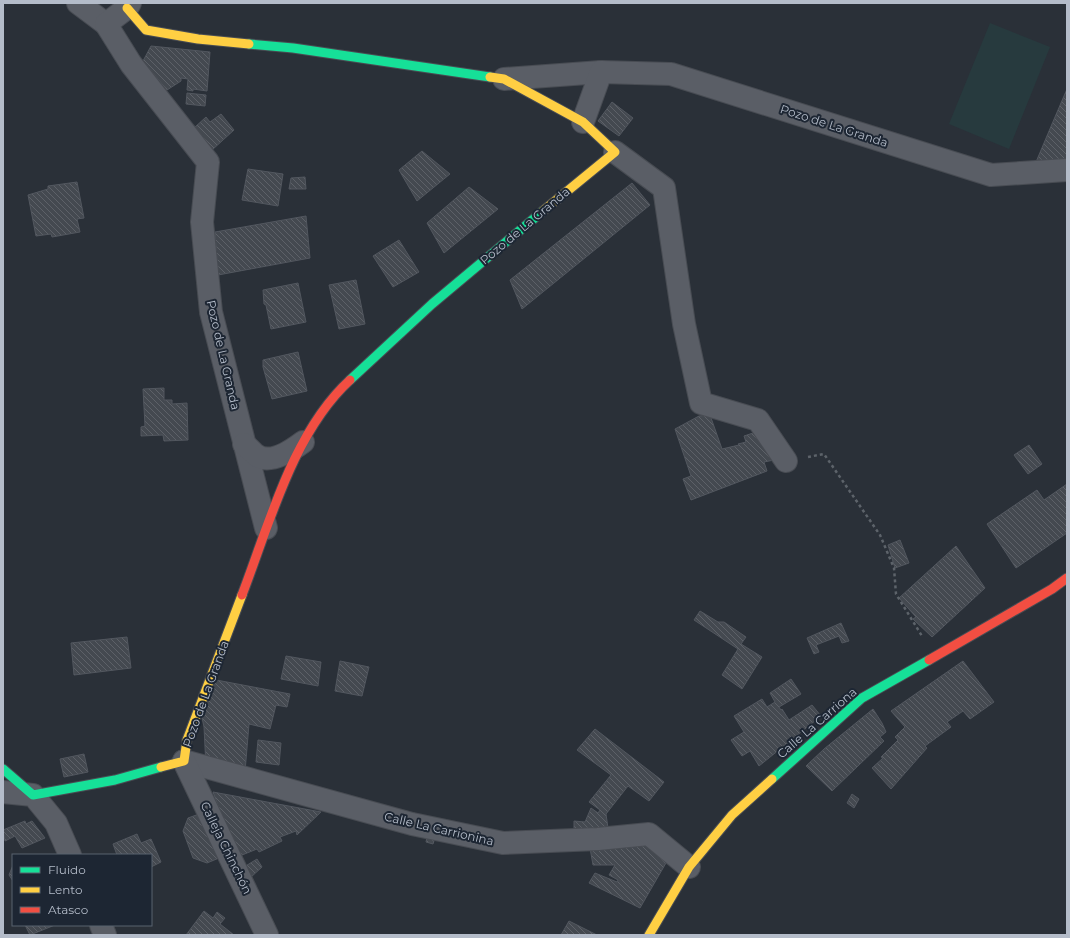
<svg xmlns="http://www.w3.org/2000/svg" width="1070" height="938" viewBox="0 0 1070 938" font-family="Montserrat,sans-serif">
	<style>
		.green { fill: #273a3e }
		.building { fill: url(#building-back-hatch); stroke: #52575f }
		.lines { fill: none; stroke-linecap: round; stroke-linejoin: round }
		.street-casing { stroke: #484c53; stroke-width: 24 }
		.fast-casing { stroke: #484c53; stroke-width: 11 }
		.slow-casing { stroke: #484c53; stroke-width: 11 }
		.jam-casing { stroke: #484c53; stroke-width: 11 }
		.path { stroke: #5d636a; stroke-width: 2.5; stroke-dasharray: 3 3; stroke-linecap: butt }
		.street { stroke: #5a5e66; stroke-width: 22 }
		.fast { stroke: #16e098; stroke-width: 9 }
		.slow { stroke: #ffcf43; stroke-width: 9 }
		.jam { stroke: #f24e42; stroke-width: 9 }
		.labels { text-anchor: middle; stroke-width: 4; stroke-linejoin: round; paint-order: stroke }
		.street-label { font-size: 12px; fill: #b4bcc9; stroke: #1d2633 }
	</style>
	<defs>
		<pattern id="building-back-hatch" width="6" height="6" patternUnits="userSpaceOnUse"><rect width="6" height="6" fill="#444950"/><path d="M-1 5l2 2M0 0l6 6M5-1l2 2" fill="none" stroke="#5d6168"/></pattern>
	</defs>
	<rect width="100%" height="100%" fill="#2a3038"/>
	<!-- green -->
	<path class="green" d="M990 23 1050 47 1009 149 949 124Z"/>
	<!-- building -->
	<g class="building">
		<path d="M151 46 210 52 207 91 193 89V91L187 90 188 79 181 78V81L167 90 143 61Z"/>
		<path d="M1067 89V160L1036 162 1052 124Z"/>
		<path d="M187 93 206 95 205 106 186 104Z"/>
		<path d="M612 102 633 118 619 136 598 121Z"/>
		<path d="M221 114 234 130 212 150 194 128 206 117 210 122Z"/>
		<path d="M422 151 450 174 417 201 399 170Z"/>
		<path d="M248 169 283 174 278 206 242 200Z"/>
		<path d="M305 177 306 189H289L291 178Z"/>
		<path d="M77 182 84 218 77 219 80 232 52 237 51 234 36 236 28 195 48 189V186Z"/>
		<path d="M632 183 650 205 522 309 510 280Z"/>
		<path d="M469 187 498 209 444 253 427 223Z"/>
		<path d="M306 216 310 258 218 275 215 232Z"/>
		<path d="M399 240 419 272 393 287 373 256Z"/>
		<path d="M356 280 365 324 339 329 329 285Z"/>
		<path d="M298 283 306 322 271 329 266 305 264 304 263 290Z"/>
		<path d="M298 352 307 391 272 399 263 367V360Z"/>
		<path d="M164 388V400H172V404L187 403 188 440 164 441 163 435 141 436V427L145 426 143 389Z"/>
		<path d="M710 415 722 449 739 445 738 444 746 442 744 436 756 432 774 460 764 462 767 471 691 500 683 479 691 476 675 429 699 416Z"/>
		<path d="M1029 445 1042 464 1028 474 1014 455Z"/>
		<path d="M1067 484V533L1016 568 987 524 1037 490 1044 500Z"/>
		<path d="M900 540 909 563 895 568 888 545Z"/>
		<path d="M956 546 985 588 932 637 913 619 916 617 899 598Z"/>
		<path d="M700 611 718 622H724L746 637 741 644 762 657 742 689 722 675 738 649 694 620Z"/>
		<path d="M841 623 849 641 842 643 839 636 816 645 819 652 814 654 807 638Z"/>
		<path d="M127 637 131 668 74 675 71 643Z"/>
		<path d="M286 656 321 662 318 686 281 679Z"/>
		<path d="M340 661 369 667 362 696 335 691Z"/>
		<path d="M963 661 994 702 970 719 963 711 947 722 951 727 925 746 927 748 891 789 872 768 883 758 881 757 898 740 895 737 905 727 891 711Z"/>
		<path d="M211 679 290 694 287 707 276 705 270 729 249 724 245 772 206 767 204 727 201 713Z"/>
		<path d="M791 679 801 694 779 707 781 710 782 709 789 720 812 705 821 716 759 766 750 751 742 756 731 740 744 732 734 716 762 699 767 707 775 702 770 693Z"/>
		<path d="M873 709 882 723 886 732 880 737 884 741 832 791 806 766 824 749Z"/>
		<path d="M595 729 664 782 649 801 628 786 606 814 609 835 574 840V821L585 822 591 808 598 813 600 810 589 802 611 775 577 750Z"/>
		<path d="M258 740 281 743 279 765 256 762Z"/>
		<path d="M84 754 88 772 64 777 60 759Z"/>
		<path d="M213 792 321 812 297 835 296 831 280 837 282 841 259 852 257 849 237 857Z"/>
		<path d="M852 794 859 799 854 808 847 803Z"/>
		<path d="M202 813 219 858 207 863 193 858 183 831 188 818Z"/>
		<path d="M25 821 26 824 32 821 45 838 22 848 15 836 5 841 3 830Z"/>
		<path d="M137 834 141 843 151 839 161 862 151 867V855H117L113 844Z"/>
		<path d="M427 837 435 838 433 844 426 842Z"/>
		<path d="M642 840 670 856 640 908 589 883 595 873 617 882 618 880 609 875 615 865H593L590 848Z"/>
		<path d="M257 859 262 867 250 878 244 867Z"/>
		<path d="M13 865V881L9 875Z"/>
		<path d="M204 911 213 918 217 912 225 918 220 924 234 935H186Z"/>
		<path d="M569 921 597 935H561Z"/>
		<path d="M25 925H55L30 935Z"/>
	</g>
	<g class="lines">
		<defs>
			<g id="street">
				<path d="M78 3 106 24"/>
				<path d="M130 3 127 8 106 24 131 64 208 162 202 222 211 312 266 528"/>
				<path d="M504 79 601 72"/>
				<path d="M583 122 601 72 671 74 991 175 1067 170"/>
				<path d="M615 152 664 188 684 324 701 403 758 420 786 461"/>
				<path d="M244 444C248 447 252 452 256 455 270 465 291 451 303 442"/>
				<path d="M184 761 412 824 503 843 598 839 649 834 689 867"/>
				<path d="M184 761 267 935"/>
				<path d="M3 792 33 795 56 823 70 855"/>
				<path d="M101 925 105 935"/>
			</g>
			<g id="fast">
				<path d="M249 44 293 48 490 77"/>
				<path d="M350 380 432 304 543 211"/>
				<path d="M3 769 33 795 115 780 161 767"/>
				<path d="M772 779 862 698 929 660"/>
			</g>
			<g id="slow">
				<path d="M127 8 146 30 198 39 249 44"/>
				<path d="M490 77 504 79 583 122 615 152 543 211"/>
				<path d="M161 767 184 761 187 740 242 595"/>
				<path d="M649 935 689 867 732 815 772 779"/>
			</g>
			<g id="jam">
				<path d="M242 595C269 525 293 432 350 380"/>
				<path d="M929 660 1052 589 1067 578"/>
			</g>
		</defs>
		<!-- street casing -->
		<use href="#street" class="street-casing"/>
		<!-- fast casing -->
		<use href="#fast" class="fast-casing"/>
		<!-- slow casing -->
		<use href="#slow" class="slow-casing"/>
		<!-- jam casing -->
		<use href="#jam" class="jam-casing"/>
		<!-- path -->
		<path class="path" d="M808 457 824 454 880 535 894 568 896 594 922 636"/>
		<!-- street -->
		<use href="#street" class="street"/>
		<!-- fast -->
		<use href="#fast" class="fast"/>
		<!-- slow -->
		<use href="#slow" class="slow"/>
		<!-- jam -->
		<use href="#jam" class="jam"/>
	</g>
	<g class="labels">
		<!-- street labels -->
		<g class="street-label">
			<text transform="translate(834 126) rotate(18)" y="4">Pozo de La Granda</text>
			<text transform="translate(525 226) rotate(-40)" y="4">Pozo de La Granda</text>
			<text transform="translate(223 355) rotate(77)" y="4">Pozo de La Granda</text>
			<text transform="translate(206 694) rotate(-70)" y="4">Pozo de La Granda</text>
			<text transform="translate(817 723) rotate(-41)" y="4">Calle La Carriona</text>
			<text transform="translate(439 829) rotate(13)" y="4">Calle La Carrionina</text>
			<text transform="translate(226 848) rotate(64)" y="4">Calleja Chinchón</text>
		</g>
	</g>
	<!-- border -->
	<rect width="1070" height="938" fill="none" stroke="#b4bcc9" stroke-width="8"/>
	<!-- legend -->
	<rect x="12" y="854" width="140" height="72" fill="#1d2633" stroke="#59626f"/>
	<rect x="20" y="867" width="20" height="6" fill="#16e098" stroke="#59626f"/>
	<text x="48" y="874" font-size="12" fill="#b4bcc9">Fluido</text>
	<rect x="20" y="887" width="20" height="6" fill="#ffcf43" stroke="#59626f"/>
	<text x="48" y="894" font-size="12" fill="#b4bcc9">Lento</text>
	<rect x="20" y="907" width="20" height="6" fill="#f24e42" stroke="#59626f"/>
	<text x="48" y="914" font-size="12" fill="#b4bcc9">Atasco</text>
</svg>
